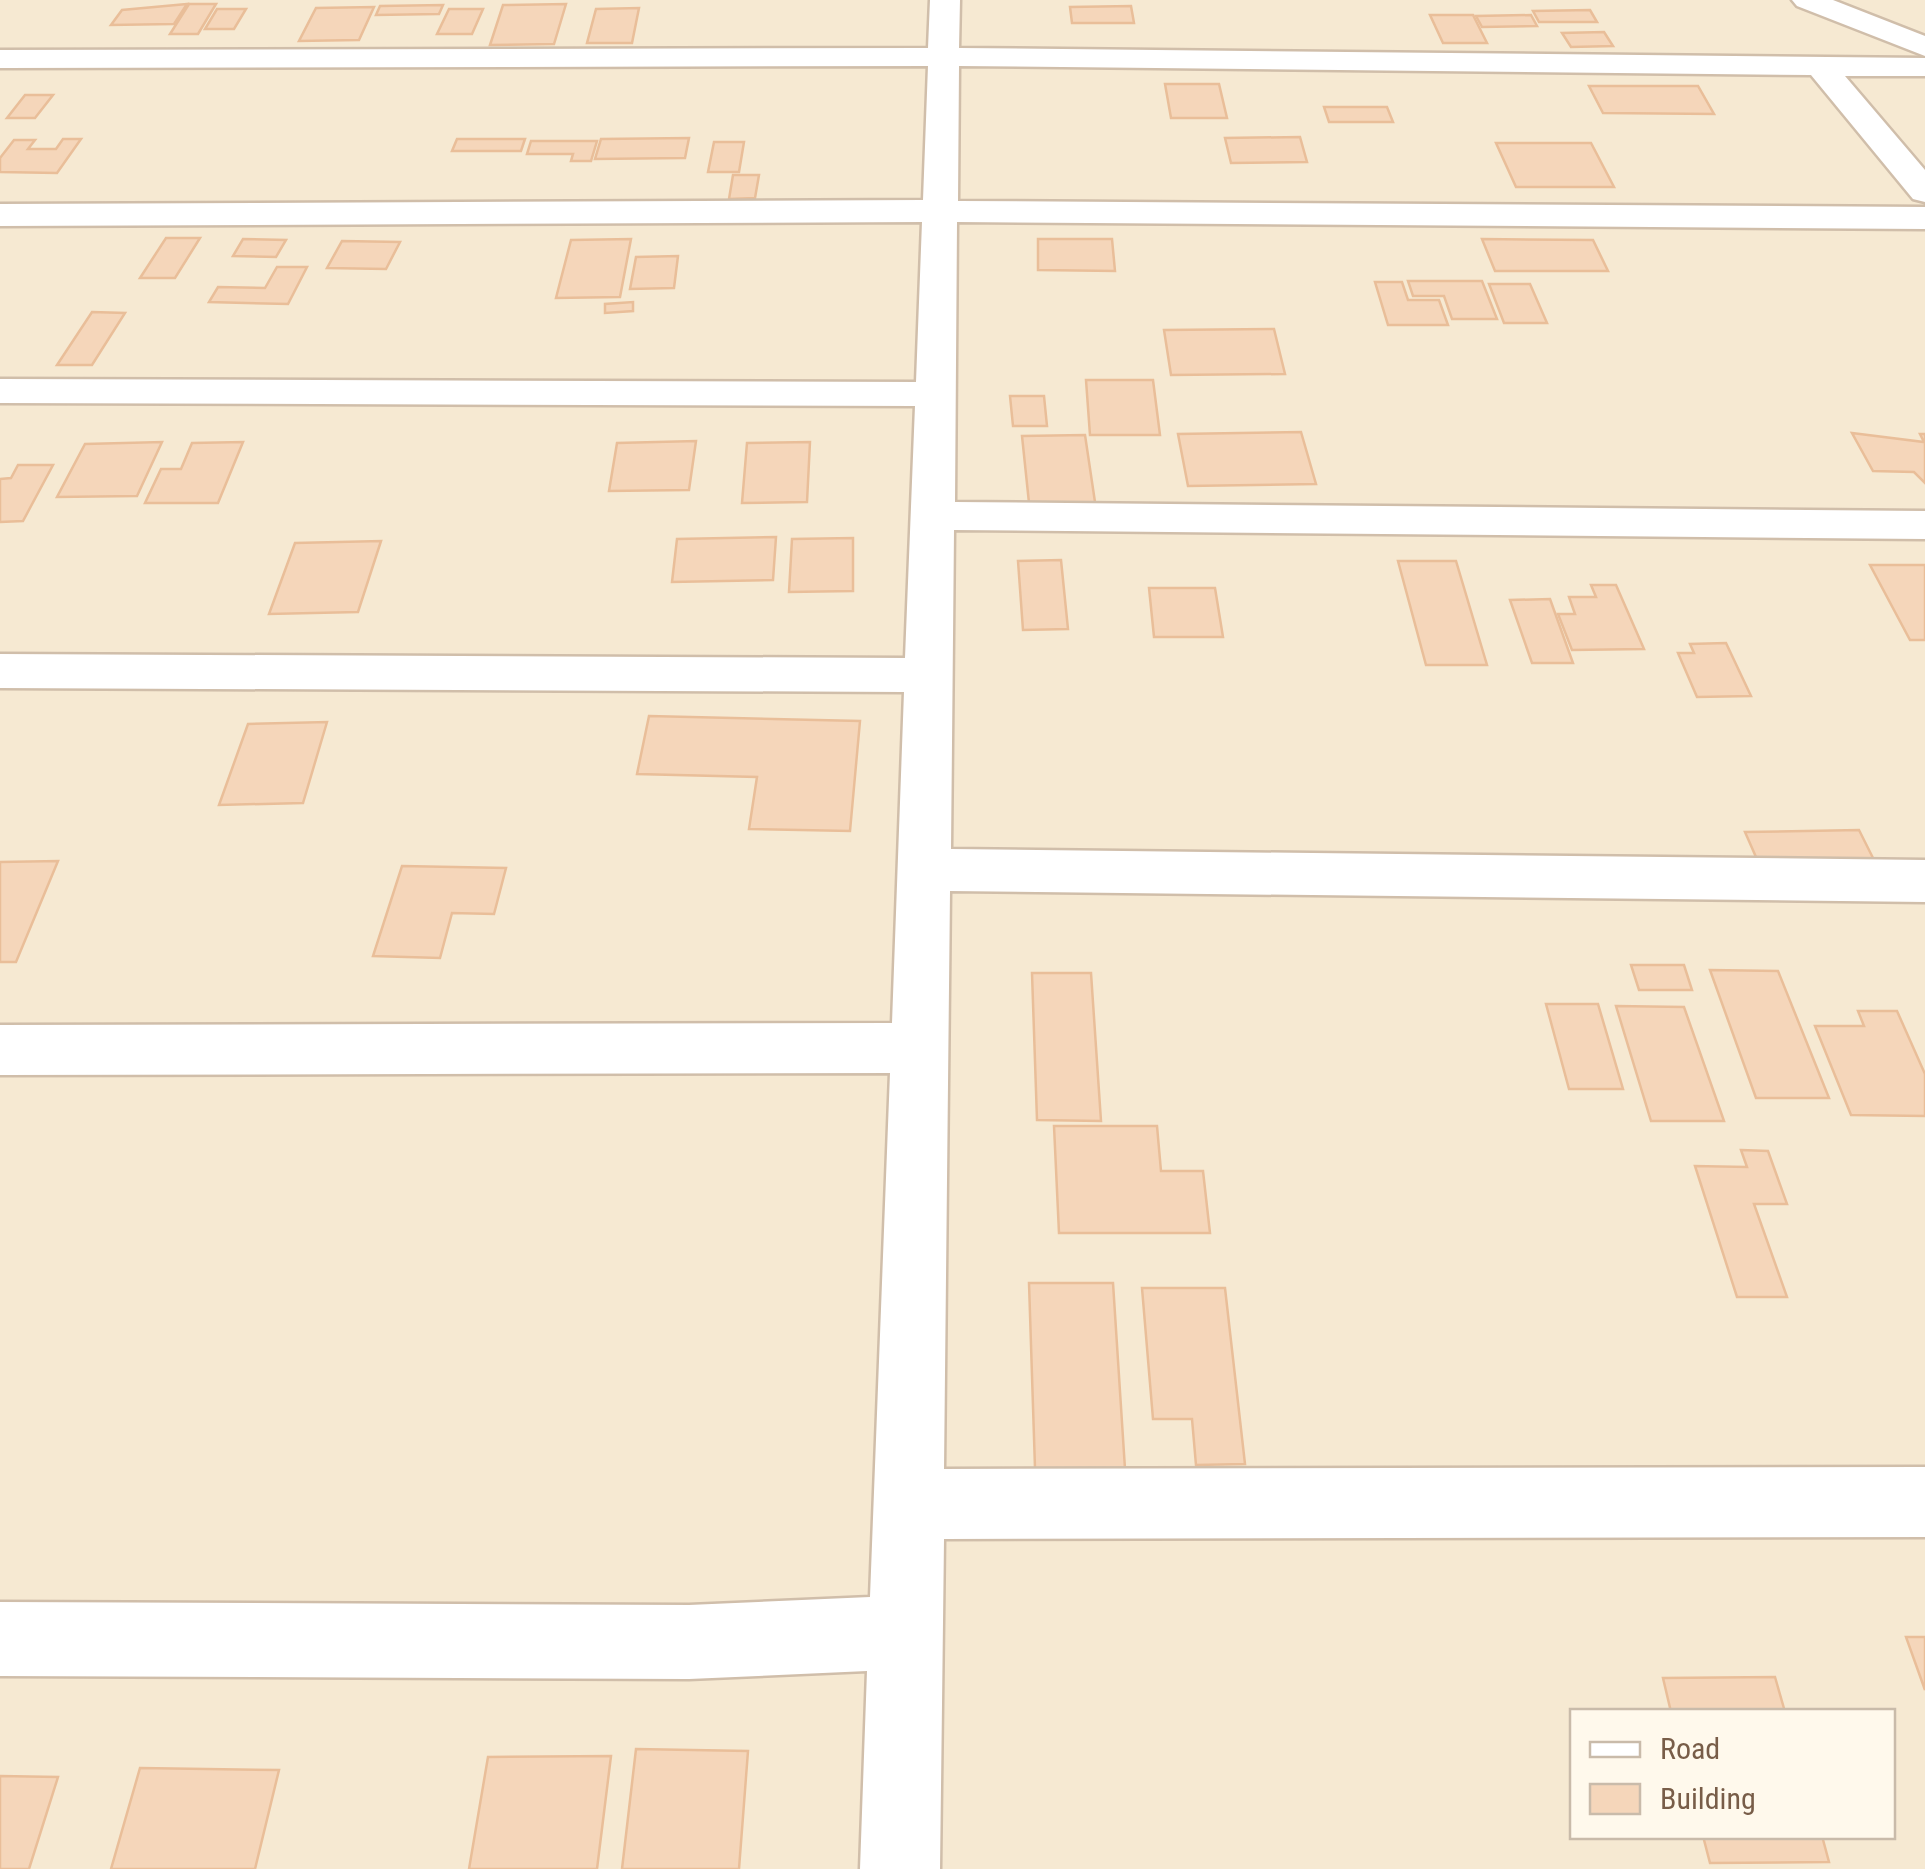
<svg xmlns="http://www.w3.org/2000/svg" width="1925" height="1869" viewBox="0 0 1925 1869" font-family="'Roboto Condensed',sans-serif">
	<style>
		.residential { fill: #f6e9d2; fill-rule: evenodd }
		.building { fill: #f5d6ba; stroke: #e9be99; stroke-width: 2.5 }
		.lines { fill: none; stroke-linecap: round; stroke-linejoin: round }
		.minor-casing { stroke: #d0beaa; stroke-width: 5 }
		.minor { fill: #fff; fill-rule: evenodd }
	</style>
	<rect width="100%" height="100%" fill="#fef6e4"/>
	<!-- residential -->
	<path class="residential" d="M0 0H1925V1869H0ZM1572 1712H1892V1836H1572Z"/>
	<!-- building -->
	<g class="building">
		<path d="M187 4 174 24 111 25 122 10Z"/>
		<path d="M189 4H216L198 34H170Z"/>
		<path d="M566 4 554 44 490 45 503 5Z"/>
		<path d="M443 5 439 14 376 15 380 6Z"/>
		<path d="M1131 6 1134 23H1072L1070 7Z"/>
		<path d="M374 7 359 40 299 41 316 8Z"/>
		<path d="M639 8 632 43H587L596 9Z"/>
		<path d="M217 9H246L234 29H205Z"/>
		<path d="M449 9H483L472 34H437Z"/>
		<path d="M1590 10 1597 22H1539L1533 11Z"/>
		<path d="M1430 15H1473L1487 43H1443Z"/>
		<path d="M1531 15 1537 26 1482 27 1476 16Z"/>
		<path d="M1604 32 1613 46 1571 47 1562 33Z"/>
		<path d="M1165 84H1219L1227 118H1171Z"/>
		<path d="M1589 86H1698L1714 114 1603 113Z"/>
		<path d="M25 95H53L35 118H7Z"/>
		<path d="M1324 107H1387L1393 122H1329Z"/>
		<path d="M1300 137 1307 162 1231 163 1225 138Z"/>
		<path d="M689 138 685 158 595 159 601 139Z"/>
		<path d="M63 139H81L57 173 0 172V158L14 140H35L28 149H56Z"/>
		<path d="M457 139H525L521 151H452Z"/>
		<path d="M531 141H597L591 161H571L573 154H527Z"/>
		<path d="M714 142H744L739 172H708Z"/>
		<path d="M1496 143H1591L1614 187H1516Z"/>
		<path d="M733 175H759L755 198 729 199Z"/>
		<path d="M166 238H200L175 278H140Z"/>
		<path d="M243 239 286 240 276 257 233 256Z"/>
		<path d="M631 239 620 297 556 298 571 240Z"/>
		<path d="M1038 239H1112L1115 271 1038 270Z"/>
		<path d="M1482 239 1593 240 1608 271H1495Z"/>
		<path d="M342 241 400 242 386 269 327 268Z"/>
		<path d="M678 256 674 288 630 289 636 257Z"/>
		<path d="M277 267H307L288 304 209 302 218 287 265 288Z"/>
		<path d="M1408 281H1482L1497 319H1452L1444 296H1413Z"/>
		<path d="M1375 282H1402L1408 300H1439L1448 325H1388Z"/>
		<path d="M1489 284H1530L1547 323H1504Z"/>
		<path d="M633 302V311L605 313V304Z"/>
		<path d="M92 312 125 313 92 365H57Z"/>
		<path d="M1274 329 1285 374 1171 375 1164 330Z"/>
		<path d="M1086 380H1153L1160 435H1090Z"/>
		<path d="M1010 396H1044L1047 426H1013Z"/>
		<path d="M1301 432 1316 484 1188 486 1178 434Z"/>
		<path d="M1852 433 1924 442 1920 434H1925V483L1914 472 1873 471Z"/>
		<path d="M1085 435 1095 502 1029 503 1022 436Z"/>
		<path d="M696 441 689 490 609 491 617 443Z"/>
		<path d="M162 442 137 496 57 497 85 444Z"/>
		<path d="M243 442 218 503H145L161 469H181L192 443Z"/>
		<path d="M810 442 807 502 742 503 747 443Z"/>
		<path d="M18 465H53L23 521 0 522V479L11 478Z"/>
		<path d="M776 537 773 580 672 582 677 539Z"/>
		<path d="M853 538V591L789 592 792 539Z"/>
		<path d="M381 541 358 612 269 614 295 543Z"/>
		<path d="M1061 560 1068 629 1023 630 1018 561Z"/>
		<path d="M1398 561H1456L1487 665H1426Z"/>
		<path d="M1870 565H1925V640H1910Z"/>
		<path d="M1591 585H1616L1644 649 1572 650 1558 614H1575L1569 597H1596Z"/>
		<path d="M1149 588H1215L1223 637H1154Z"/>
		<path d="M1550 599 1573 663H1532L1510 600Z"/>
		<path d="M1726 643 1751 696 1697 697 1678 653H1694L1690 644Z"/>
		<path d="M649 716 860 721 850 831 749 829 757 777 637 774Z"/>
		<path d="M327 722 303 803 219 805 248 724Z"/>
		<path d="M1859 830 1880 872 1763 873 1745 832Z"/>
		<path d="M58 861 16 962H0V862Z"/>
		<path d="M402 866 506 868 494 914 452 913 440 958 373 956Z"/>
		<path d="M1631 965H1684L1692 990H1639Z"/>
		<path d="M1710 970 1778 971 1829 1098H1756Z"/>
		<path d="M1032 973H1091L1101 1121 1037 1120Z"/>
		<path d="M1546 1004H1598L1623 1089H1569Z"/>
		<path d="M1616 1006 1684 1007 1724 1121H1651Z"/>
		<path d="M1858 1011H1897L1925 1074V1116L1851 1115 1815 1026H1864Z"/>
		<path d="M1054 1126H1157L1161 1171H1203L1210 1233H1059Z"/>
		<path d="M1741 1150 1768 1151 1787 1204H1754L1787 1297H1737L1695 1166 1747 1167Z"/>
		<path d="M1029 1283H1113L1125 1469 1035 1468Z"/>
		<path d="M1142 1288H1225L1245 1464 1196 1465 1192 1419H1153Z"/>
		<path d="M1906 1637H1925V1690Z"/>
		<path d="M1775 1677 1785 1712H1671L1663 1678Z"/>
		<path d="M636 1749 748 1751 739 1869H622Z"/>
		<path d="M611 1756 597 1869H469L488 1757Z"/>
		<path d="M140 1768 279 1770 255 1869H111Z"/>
		<path d="M0 1776 58 1777 29 1869H0Z"/>
		<path d="M1703 1836H1822L1829 1862 1710 1863Z"/>
	</g>
	<g class="lines">
		<defs>
			<g id="minor">
				<path d="M930 0H960L959 48 1925 58V76H1845L1925 170V202L1913 199 1811 75 959 66 958 201 1925 207V229L957 222 955 502 1925 511V539L954 530 951 849 1925 860V902L950 891 944 1469 1925 1467V1537L944 1539 940 1869H860L867 1671 689 1679 0 1676V1602L689 1605 870 1597 890 1073 0 1075V1025L892 1023 904 692 0 688V654L905 658 915 406 0 403V379L916 382 922 222 0 226V204L923 200 928 66 0 68V50L928 48Z"/>
				<path d="M1792 0H1833L1925 36V56L1797 6Z"/>
			</g>
		</defs>
		<!-- minor casing -->
		<use href="#minor" class="minor-casing"/>
		<!-- minor -->
		<use href="#minor" class="minor"/>
	</g>
	<!-- legend -->
	<rect x="1570" y="1709" width="325" height="130" fill="#fff9ec" stroke="#c9bbaa" stroke-width="2.5"/>
	<rect x="1590" y="1742" width="50" height="15" fill="#ffffff" stroke="#c9bbaa" stroke-width="2.5"/>
	<text x="1660" y="1759" font-size="30" fill="#785d48">Road</text>
	<rect x="1590" y="1784" width="50" height="30" fill="#f5d6ba" stroke="#c9bbaa" stroke-width="2.5"/>
	<text x="1660" y="1809" font-size="30" fill="#785d48">Building</text>
</svg>
